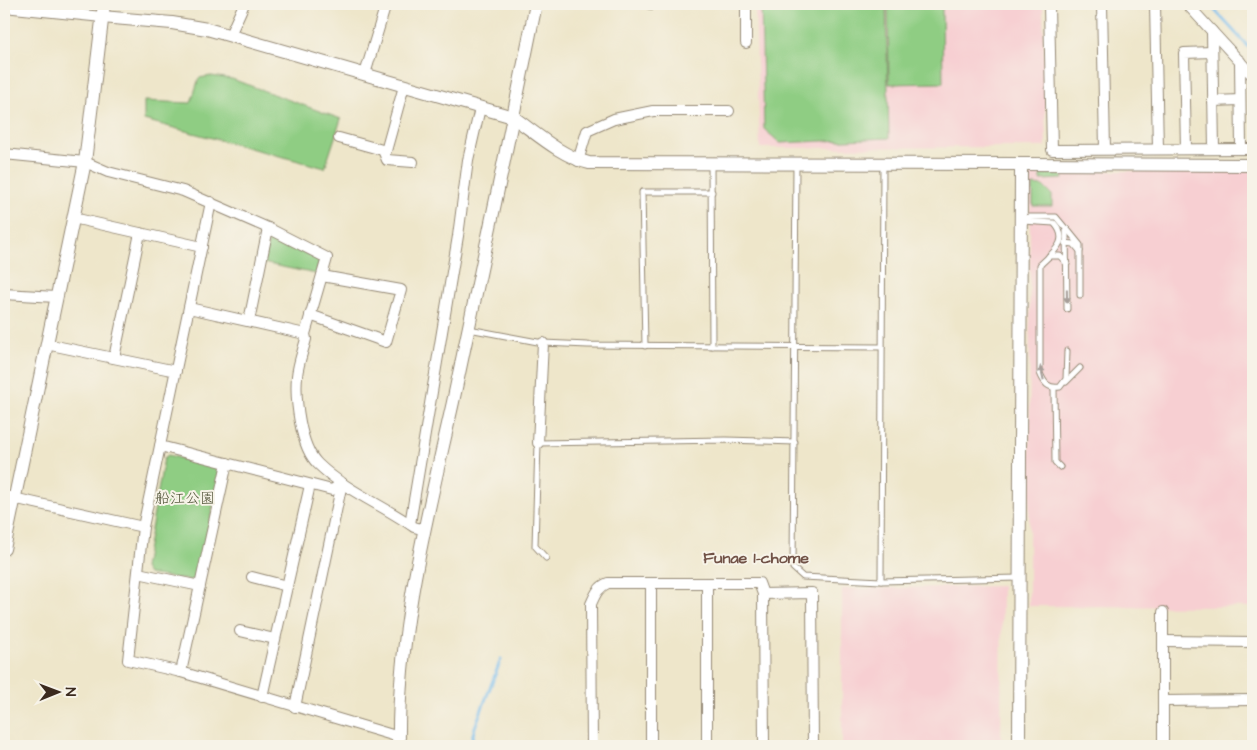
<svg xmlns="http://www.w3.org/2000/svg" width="1257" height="750" viewBox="0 0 1257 750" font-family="'Architects Daughter','Klee One',sans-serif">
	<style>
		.built { fill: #f7cfd2 }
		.green { fill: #8fcd83; stroke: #657c50 }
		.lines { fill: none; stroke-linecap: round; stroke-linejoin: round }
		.stream { stroke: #75bced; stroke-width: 3 }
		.service-casing { stroke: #948874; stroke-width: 7 }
		.minor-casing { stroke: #948874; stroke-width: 12 }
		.tertiary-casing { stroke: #948874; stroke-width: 14 }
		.service { stroke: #fff; stroke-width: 5 }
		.minor { stroke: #fff; stroke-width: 10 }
		.tertiary { stroke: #fff; stroke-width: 12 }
		.oneway { fill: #a79f9a }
		.labels { text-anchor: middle; stroke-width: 4; stroke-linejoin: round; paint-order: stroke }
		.park-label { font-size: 15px; fill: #505337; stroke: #f7f3e8 }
		.neighbourhood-label { font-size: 16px; font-weight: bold; fill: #715247; stroke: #f7f3e8 }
	</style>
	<rect width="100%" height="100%" fill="#f7f3e8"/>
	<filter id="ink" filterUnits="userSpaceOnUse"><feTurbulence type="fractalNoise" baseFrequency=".02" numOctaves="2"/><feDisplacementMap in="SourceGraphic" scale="10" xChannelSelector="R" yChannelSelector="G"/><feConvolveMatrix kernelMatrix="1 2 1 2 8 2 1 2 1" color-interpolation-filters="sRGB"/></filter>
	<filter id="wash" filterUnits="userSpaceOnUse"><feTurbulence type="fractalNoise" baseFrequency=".0096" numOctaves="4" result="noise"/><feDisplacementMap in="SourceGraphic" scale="20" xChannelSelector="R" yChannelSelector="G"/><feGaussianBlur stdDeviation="1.12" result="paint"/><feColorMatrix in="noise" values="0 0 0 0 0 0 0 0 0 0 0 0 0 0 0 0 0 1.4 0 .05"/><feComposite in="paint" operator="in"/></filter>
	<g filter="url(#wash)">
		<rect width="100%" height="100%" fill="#eee6ca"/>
		<!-- built -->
		<g class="built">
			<path d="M755 4H1043L1046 147 760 148Z"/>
			<path d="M1030 171H1253V607L1029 606Z"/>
			<path d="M1002 586 1001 746H842V589Z"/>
		</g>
		<!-- green -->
		<g class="green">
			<path d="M761 4H886L889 138 780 143 764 129Z"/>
			<path d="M942 7 943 83 889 84 888 8Z"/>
			<path d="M211 76 232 79 341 119 325 168 144 120V101L191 103 199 78Z"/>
			<path d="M1041 173H1063V179L1041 180Z"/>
			<path d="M1033 185 1043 186 1052 195V206H1033Z"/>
			<path d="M274 237 315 257 319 263 316 274 263 263 269 241Z"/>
			<path d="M168 455 219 468 221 470 197 580 194 581 148 574 144 568 164 458Z"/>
		</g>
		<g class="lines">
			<!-- stream -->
			<g class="stream">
				<path d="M1209 4 1253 52"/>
				<path d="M470 746 475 727 501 659"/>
			</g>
		</g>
	</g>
	<g filter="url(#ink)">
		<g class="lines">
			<defs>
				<g id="service">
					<path d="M711 164 712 346"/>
					<path d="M796 165 793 568 803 577 881 581 1019 578"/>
					<path d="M1021 221 1029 217H1056L1066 229 1067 309"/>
					<path d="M1022 221 1054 223C1071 241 1053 252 1040 265V373C1044 383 1048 389 1060 387L1066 379 1067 351"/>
					<path d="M1067 229 1080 245V295"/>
					<path d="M1065 243 1074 244 1080 251"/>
					<path d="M1049 256H1060L1067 264"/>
					<path d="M469 329 543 343 588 345 882 347"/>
					<path d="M645 346 642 192H712"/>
					<path d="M1066 382 1080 368"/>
					<path d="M1054 388 1055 462 1060 467"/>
					<path d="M546 558 535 546 538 443 726 440 795 442"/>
					<path d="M881 581 883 164"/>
				</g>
				<g id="minor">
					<path d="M650 4H659"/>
					<path d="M746 4V43"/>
					<path d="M1049 4 1052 150 1253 149"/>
					<path d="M1102 4 1105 149"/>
					<path d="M1155 4 1158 149"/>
					<path d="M1187 4 1253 76"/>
					<path d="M4 7 102 17"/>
					<path d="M1212 31 1214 149"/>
					<path d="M230 35 244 4"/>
					<path d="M1240 61 1241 149"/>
					<path d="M365 74 386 4"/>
					<path d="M1213 101 1240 100"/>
					<path d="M339 138 386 151 404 86"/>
					<path d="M1186 149 1184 53 1212 52"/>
					<path d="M383 150 387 160 413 162"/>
					<path d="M4 154 85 162 108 172 183 191 268 228 327 258 305 334 306 339C303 351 298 364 297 376 295 399 300 447 318 464 346 491 383 505 414 527L425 530"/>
					<path d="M578 161 587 131 614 119 653 111H729"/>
					<path d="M211 202 143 527 128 660 181 672 399 737"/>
					<path d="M73 218 202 247"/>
					<path d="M4 294 56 297"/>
					<path d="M189 308 305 334"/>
					<path d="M310 315 386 342 401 290 322 276"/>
					<path d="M249 321 268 228"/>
					<path d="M46 344 176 371"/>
					<path d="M114 358 140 233"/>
					<path d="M538 443 543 343"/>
					<path d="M160 446 332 490 342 483"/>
					<path d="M4 496 143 527"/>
					<path d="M410 524 458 236 468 160 480 108"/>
					<path d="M138 573 200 586"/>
					<path d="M252 577 287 586"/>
					<path d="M763 594 812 593 813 746"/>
					<path d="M240 631 275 639"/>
					<path d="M1163 641 1253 642"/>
					<path d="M181 672 227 463"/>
					<path d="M262 697 310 485"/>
					<path d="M1163 701 1253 700"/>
					<path d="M295 707 342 483"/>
					<path d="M592 746 591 604C595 595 598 587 608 583H759L763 594 764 746"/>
					<path d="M651 746V583"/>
					<path d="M707 746V583"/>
					<path d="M1163 746V612"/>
				</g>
				<g id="tertiary">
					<path d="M102 17 172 23 207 29 513 117C537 134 561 156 589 163L1021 164 1019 746"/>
					<path d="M1021 164 1253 165"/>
					<path d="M4 549 85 162 104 4"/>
					<path d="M399 746C397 630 428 514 453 402 482 269 509 137 536 4"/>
				</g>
			</defs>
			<!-- service casing -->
			<use href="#service" class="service-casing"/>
			<!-- minor casing -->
			<use href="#minor" class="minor-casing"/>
			<!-- tertiary casing -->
			<use href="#tertiary" class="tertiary-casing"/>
			<!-- service -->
			<use href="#service" class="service"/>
			<!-- minor -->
			<use href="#minor" class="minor"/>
			<!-- tertiary -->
			<use href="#tertiary" class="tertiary"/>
		</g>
		<!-- one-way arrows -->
		<defs><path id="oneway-solid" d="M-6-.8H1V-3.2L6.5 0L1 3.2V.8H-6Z" transform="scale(1.25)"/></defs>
		<g class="oneway">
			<use href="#oneway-solid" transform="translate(1067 296) rotate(89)"/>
			<use href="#oneway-solid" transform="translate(1042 373) rotate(-103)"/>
		</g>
	</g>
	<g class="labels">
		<!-- park labels -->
		<g class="park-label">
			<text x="185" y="503">船江公園</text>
		</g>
		<!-- neighbourhood labels -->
		<g class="neighbourhood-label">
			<text x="756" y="563">Funae 1-chome</text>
		</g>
	</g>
	<!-- margin -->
	<rect width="1257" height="750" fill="none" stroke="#f7f3e8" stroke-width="20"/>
	<!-- north arrow -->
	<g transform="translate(58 692) rotate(89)" stroke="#f7f3e8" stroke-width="4" paint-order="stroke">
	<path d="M0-4L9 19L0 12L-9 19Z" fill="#3b2a1e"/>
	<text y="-8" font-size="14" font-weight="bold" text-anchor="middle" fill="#3b2a1e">N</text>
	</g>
</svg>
